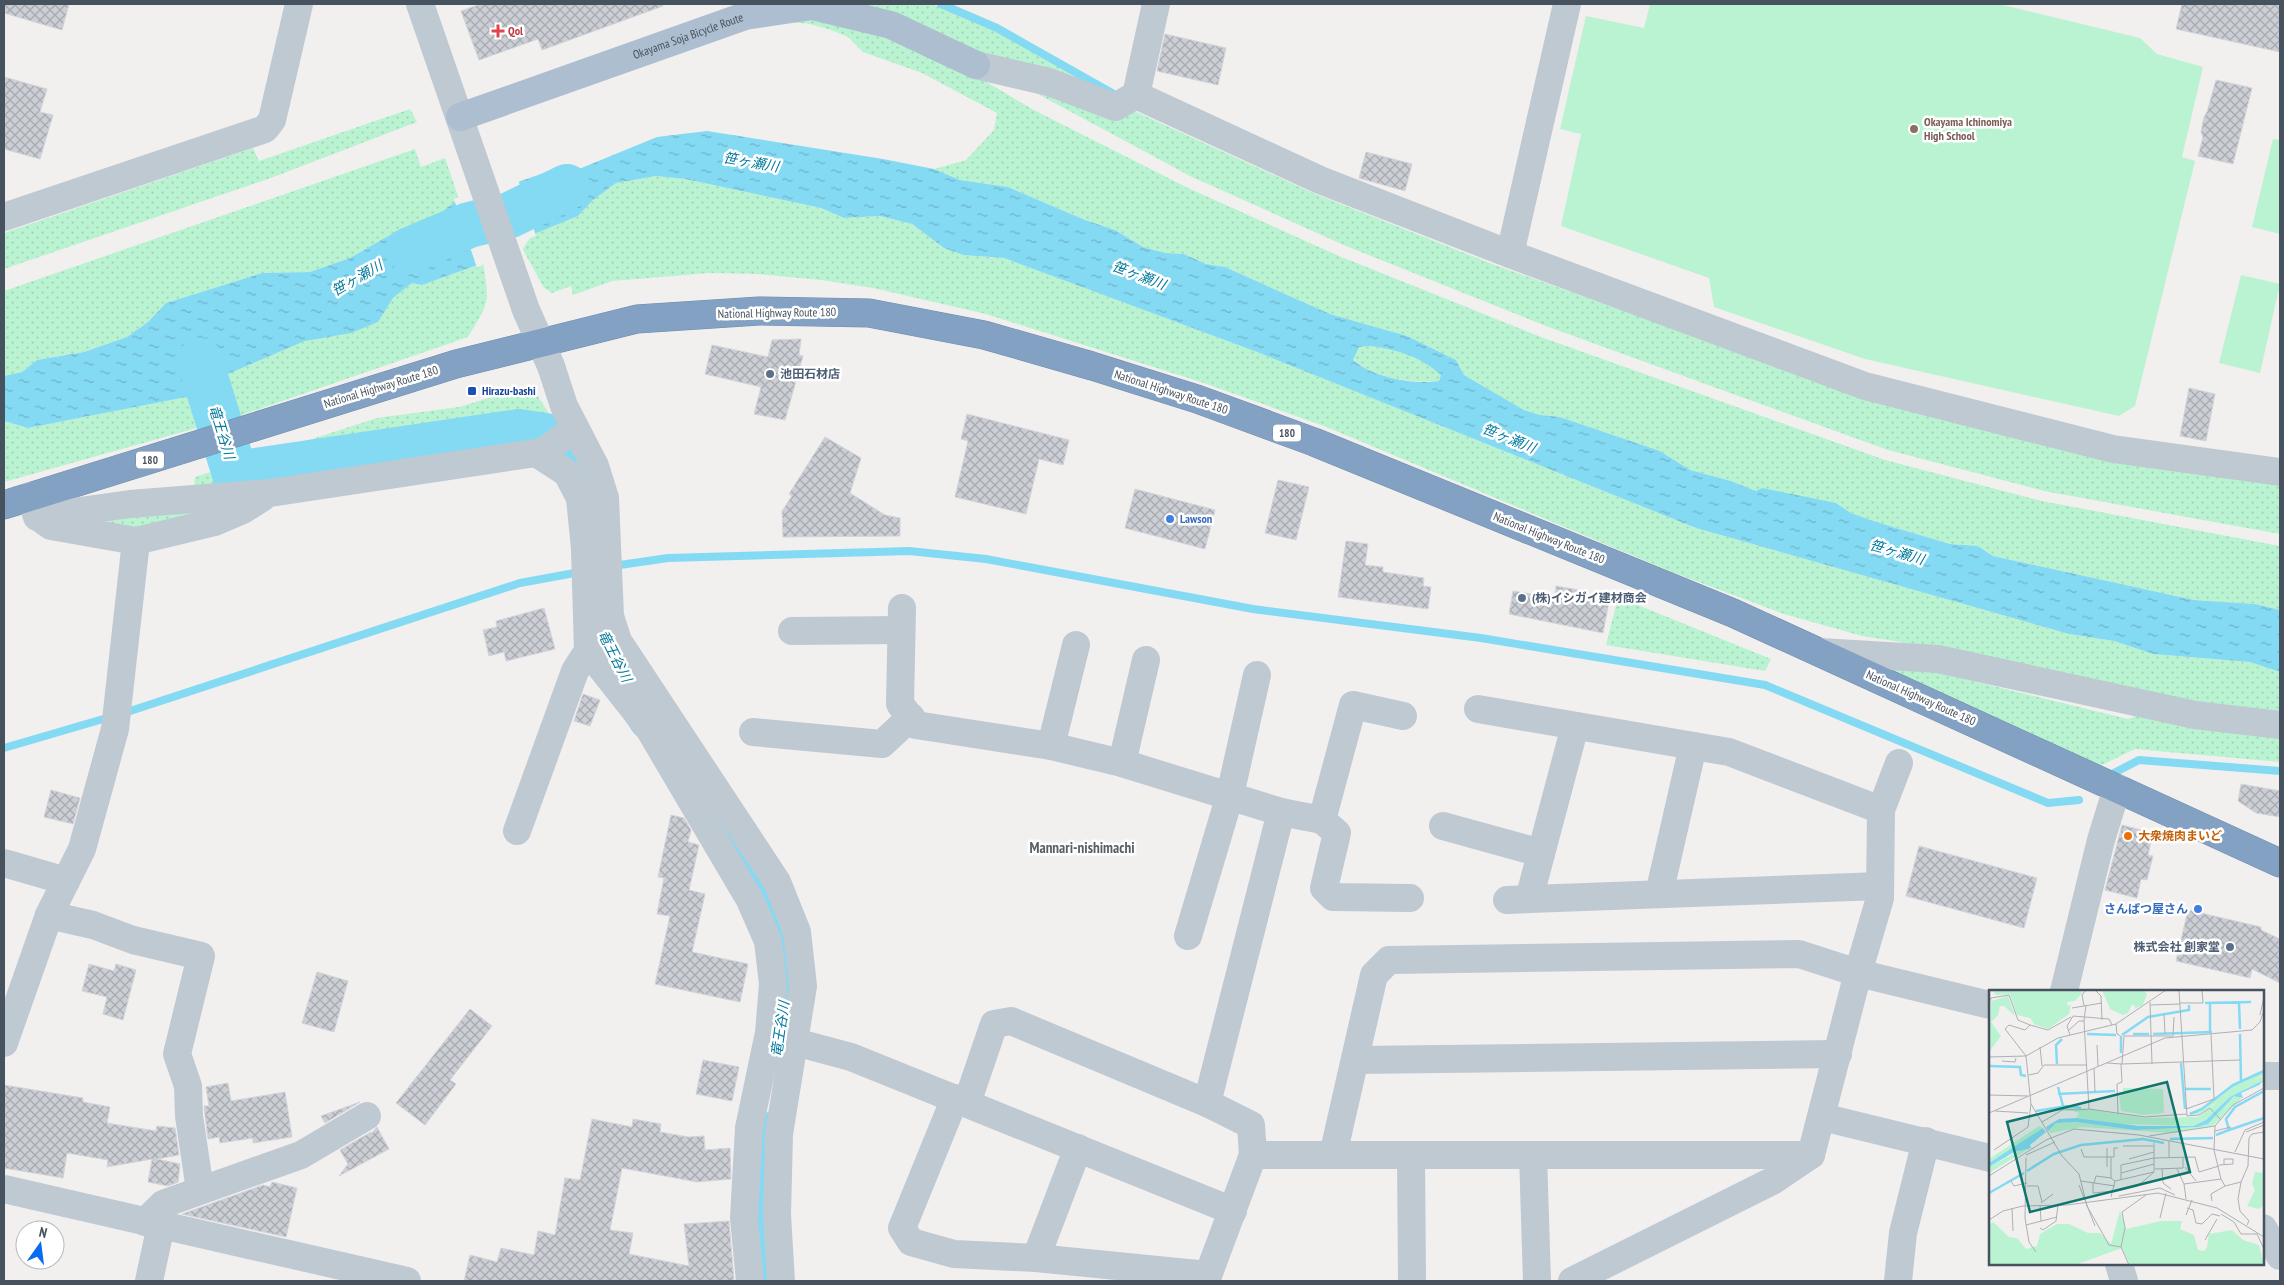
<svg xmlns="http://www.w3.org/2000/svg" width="2284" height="1285" viewBox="0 0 2284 1285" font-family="'PT Sans Narrow','Noto Sans JP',sans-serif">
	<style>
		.grass { fill: url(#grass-dots) }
		.park { fill: #baf3d1 }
		.water { fill: url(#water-ripples); fill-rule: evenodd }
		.pier { fill: #f2efef }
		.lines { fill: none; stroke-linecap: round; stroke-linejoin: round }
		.stream { stroke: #84daf3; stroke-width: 8 }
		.river { stroke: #84daf3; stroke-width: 46 }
		.building { fill: url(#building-cross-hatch); stroke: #d3d5db }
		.highway-casing { stroke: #6e8cae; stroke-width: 29 }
		.minor { stroke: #bfc9d2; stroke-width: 28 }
		.major { stroke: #adbed0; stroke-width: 28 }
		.highway { stroke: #83a1c2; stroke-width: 28 }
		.health-dot { fill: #e0444e; stroke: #fff; stroke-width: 2 }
		.education-dot { fill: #8d6e63; stroke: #fff; stroke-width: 2 }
		.service-dot { fill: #5c6f8a; stroke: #fff; stroke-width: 2 }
		.transit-dot { fill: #1a4fb4; stroke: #fff; stroke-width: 2 }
		.shop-dot { fill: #3f7fe0; stroke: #fff; stroke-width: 2 }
		.food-dot { fill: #e8710a; stroke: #fff; stroke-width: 2 }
		.labels { text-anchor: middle; stroke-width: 5; stroke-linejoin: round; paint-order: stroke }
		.shield { fill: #fff; stroke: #7e868e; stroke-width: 1 }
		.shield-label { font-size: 11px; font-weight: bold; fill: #46525e }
		.health-label { font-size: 12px; font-weight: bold; fill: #be3a42; stroke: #fff; text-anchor: start }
		.street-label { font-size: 12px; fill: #46525e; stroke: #fff }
		.education-label { font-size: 12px; font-weight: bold; fill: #785e54; stroke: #fff; text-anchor: start }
		.service-label { font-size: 12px; font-weight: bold; fill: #4e5e75; stroke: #fff; text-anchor: start }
		.transit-label { font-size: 12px; font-weight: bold; fill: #164399; stroke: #fff; text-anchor: start }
		.shop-label { font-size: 12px; font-weight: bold; fill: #366cbe; stroke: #fff; text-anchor: start }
		.food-label { font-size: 12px; font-weight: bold; fill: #c56008; stroke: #fff; text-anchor: start }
		.water-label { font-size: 14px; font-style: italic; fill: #037a9d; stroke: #fff }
		.quarter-label { font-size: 15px; font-weight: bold; fill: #5b5f65; stroke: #fff }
		.inset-river { fill: none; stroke: #84daf3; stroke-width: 2.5 }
		.inset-road { fill: none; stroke: #adb0b5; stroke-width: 1 }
		.view { fill: #0f766e; fill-opacity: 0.15; stroke: #0f766e; stroke-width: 2.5 }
		.inset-edge { fill: none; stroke: #46525e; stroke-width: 2.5 }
	</style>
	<defs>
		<pattern id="grass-dots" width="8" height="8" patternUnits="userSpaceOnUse" patternTransform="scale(1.25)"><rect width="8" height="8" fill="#baf3d1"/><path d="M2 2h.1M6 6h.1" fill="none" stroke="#a1d2b6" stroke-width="1.8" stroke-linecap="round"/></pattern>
		<pattern id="water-ripples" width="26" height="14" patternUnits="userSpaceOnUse" patternTransform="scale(1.25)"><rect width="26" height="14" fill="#84daf3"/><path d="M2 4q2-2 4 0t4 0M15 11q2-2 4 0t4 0" fill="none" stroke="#6eb3c8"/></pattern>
		<pattern id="building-cross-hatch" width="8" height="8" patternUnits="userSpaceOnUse" patternTransform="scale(1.25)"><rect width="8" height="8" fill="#cbced4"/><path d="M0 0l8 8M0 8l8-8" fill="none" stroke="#a7aaaf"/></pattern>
	</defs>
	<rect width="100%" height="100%" fill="#f2efef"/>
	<!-- grass -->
	<g class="grass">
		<path d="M819 4H932L997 32 1102 90Z"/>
		<path d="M810 13 888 32 970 72 1032 109 1188 188 1339 256 1541 337 1885 460 2042 501 2280 546V610L2255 604 2194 600 1993 556 1978 546 1950 544 1873 521 1851 513 1836 503 1756 491 1731 481 1690 470 1660 451 1560 417 1540 415 1524 410 1464 375 1456 360 1407 336 1330 314 1225 267 1206 264 1184 254 1165 253 1143 247 1115 230 1085 220 1008 187 960 180 934 169 966 160 994 130 997 113 922 73 863 52 848 37 831 30 810 24 782 21Z"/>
		<path d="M1008 78 1130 109 1313 193 1495 265 1863 396 2280 484V534L2044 491 1888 450 1722 390 1546 326 1346 246 1192 177Z"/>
		<path d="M410 109 417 122 268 179 4 269V233L253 148 259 161Z"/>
		<path d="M415 149 421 167 445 158 459 199 435 217 423 232 402 228 350 258 310 272 262 273 166 303 148 322 127 337 84 352 37 360 22 372 4 376V291Z"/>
		<path d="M656 176 685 179 821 208 844 218 880 216 912 224 944 248 963 255 1004 258 1257 352 1696 528 2069 634 2114 641 2153 654 2250 662 2280 672V711L2198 702 1944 649 1862 636 1784 614 1672 572 1324 426 1204 383 986 314 873 288 821 280 758 274 710 273 612 281 573 295 571 286 552 293 544 288 522 248 528 236 578 216 593 200 616 183Z"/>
		<path d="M483 263C490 304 489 302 468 337L230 419 221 377 305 341 378 322 393 298 412 283 422 285Z"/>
		<path d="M1370 346C1398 350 1419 356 1441 375L1439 381C1413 384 1372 377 1353 360L1359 347Z"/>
		<path d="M522 388 534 390 560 431 551 437 269 489 194 487 195 477 377 418 459 407Z"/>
		<path d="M202 394 211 424 4 482V421L28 428Z"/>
		<path d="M241 500 136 536 79 528 133 508Z"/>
		<path d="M1618 597 1771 659 1765 671 1606 645Z"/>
		<path d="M1907 668 1936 672 2128 719 2142 714 2280 734V762L2135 749 2100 766 1884 671Z"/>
	</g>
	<!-- park -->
	<g class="park">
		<path d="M1650 4H1999L2140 38 2157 54 2203 67 2182 157 2195 161 2135 406 2119 416 1865 359 1714 307 1709 278 1561 226 1581 134 1560 129 1586 16 1644 28Z"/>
		<path d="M2273 139 2280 140V234L2252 227Z"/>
		<path d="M2241 275 2280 284 2260 373 2219 363Z"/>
	</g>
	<!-- water -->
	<g class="water">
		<path d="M707 131 883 159 934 169 960 180 1008 187 1085 220 1115 230 1143 247 1165 253 1184 254 1206 264 1225 267 1330 314 1407 336 1456 360 1464 375 1524 410 1540 415 1560 417 1660 451 1690 470 1731 481 1756 491 1762 488 1836 503 1851 513 1873 521 1950 544 1978 546 1993 556 2194 600 2255 604 2280 610V672L2250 662 2153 654 2114 641 2069 634 1696 528 1257 352 1004 258 963 255 944 248 912 224 880 216 844 218 821 208 685 179 656 176 616 183 593 200 578 216 529 236 500 188 544 173 579 169 657 137ZM1370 346C1398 350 1419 356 1441 375L1439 381C1413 385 1372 377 1353 360L1359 347Z"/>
		<path d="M459 199 483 263 422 285 412 283 393 298 378 322 351 333 305 341 221 377V383L230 419 211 424 202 394 28 428 4 421V376L22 372 37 360 84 352 127 337 148 322 166 303 262 273 310 272 350 258 402 228 423 232 435 217Z"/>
	</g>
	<!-- pier -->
	<g class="pier">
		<path d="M518 179 536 236 530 238 522 250 498 188Z"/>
		<path d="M458 197 461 198 472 224 485 263 477 268 454 199Z"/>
	</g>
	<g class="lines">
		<!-- stream -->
		<g class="stream">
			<path d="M941 4 997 28 1112 93"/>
			<path d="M613 566 668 558 909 551 986 559 1253 609 1481 638 1765 685 2048 803 2079 800"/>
			<path d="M121 714 520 583 580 572"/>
			<path d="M4 748 110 717"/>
			<path d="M2112 774 2139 760 2280 771"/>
		</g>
		<!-- river -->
		<g class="river">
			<path d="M410 250 469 225 510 215 567 187"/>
			<path d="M200 361 235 474 519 432 551 437 582 469 593 506 600 627 616 663 651 718"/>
			<path d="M701 796C740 855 790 914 785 989"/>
			<path d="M760 1134 758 1223 764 1281"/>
		</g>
	</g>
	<!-- building -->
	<g class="building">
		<path d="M4 4H69L62 30 4 13Z"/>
		<path d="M481 4H662L663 6 542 50 538 39 479 60 461 11Z"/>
		<path d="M2182 4H2280V52L2176 29Z"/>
		<path d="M1165 34 1226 48 1218 85 1157 71Z"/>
		<path d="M4 77 47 89 40 112 53 115 40 159 4 149Z"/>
		<path d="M2216 80 2252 88 2233 164 2198 156 2203 137 2201 132 2204 117 2207 112Z"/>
		<path d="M1366 152 1412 164 1405 191 1359 178Z"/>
		<path d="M801 339 799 355 803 356 785 420 754 414 761 387 705 374 712 345 768 357 772 340Z"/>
		<path d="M2189 388 2215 394 2206 441 2180 436Z"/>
		<path d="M967 414 1069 440 1063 465 1039 459 1026 514 955 497 968 441 961 439Z"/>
		<path d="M825 437 861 458 850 493 885 515 900 518V536L783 537 782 511 792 496 789 494Z"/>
		<path d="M1278 480 1309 487 1296 540 1265 533Z"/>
		<path d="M1135 489 1215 510 1205 549 1125 528Z"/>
		<path d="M1346 541 1368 544 1365 565 1383 567V572L1424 578 1423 586 1431 587 1428 609 1338 597Z"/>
		<path d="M1556 586 1579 590 1578 596 1609 602 1603 633 1509 614 1513 591 1550 597V595L1555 596Z"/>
		<path d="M544 608 555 649 506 661 504 652 489 656 483 630 497 627 496 621Z"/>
		<path d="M583 694 600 700 590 726 574 721Z"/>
		<path d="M2241 784 2280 791V817L2256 813 2238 801Z"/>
		<path d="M51 790 80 798 73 824 44 817Z"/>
		<path d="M671 815 684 818 691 830 688 842 699 845 689 890 705 894 692 952 748 964 740 1002 655 984 670 916 657 914 664 878 658 877Z"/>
		<path d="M2122 825 2153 833 2148 855 2153 856 2147 880 2141 879 2137 898 2105 890Z"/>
		<path d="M1919 846 2037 878 2024 928 1906 896Z"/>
		<path d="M2188 910 2261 927V930L2280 939V983L2252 969 2250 978 2176 961Z"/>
		<path d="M89 964 114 971 116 964 136 970 123 1020 103 1014 107 997 82 991Z"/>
		<path d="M317 972 348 981 334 1032 302 1023Z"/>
		<path d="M470 1009 492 1026 450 1080 456 1084 425 1125 396 1103Z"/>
		<path d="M703 1060 739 1067 732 1101 696 1094Z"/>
		<path d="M228 1083 231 1101 285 1092 292 1137 253 1143V1138L220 1143 219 1137 208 1139 205 1115 204 1106H209L206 1087Z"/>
		<path d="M4 1085 83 1098V1102L110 1107 107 1123 156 1131 157 1126 175 1128 179 1155 157 1159 180 1164 178 1182 168 1186 148 1182 152 1159 107 1167 108 1160 67 1153 63 1178 4 1168Z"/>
		<path d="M360 1102 325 1123 321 1116Z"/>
		<path d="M592 1119 632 1127 633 1119 661 1124 660 1132 688 1137 704 1136 705 1150 730 1148 731 1179 697 1182 622 1168 610 1230 633 1233 629 1254 689 1266 684 1224 729 1221 734 1281H464L470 1255 497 1262 501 1248 534 1255 538 1231 555 1235 565 1178 580 1180Z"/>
		<path d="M377 1127 389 1149 339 1176 348 1164 340 1150 371 1132 372 1133Z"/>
		<path d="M272 1182 297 1188 286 1237 182 1214 263 1185 270 1187Z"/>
	</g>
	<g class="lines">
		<defs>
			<path id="highway" d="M4 505 456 364 637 319 759 311 869 313 984 335 1092 366 1197 399 1314 442 1733 613 2280 863"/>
		</defs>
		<!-- highway casing -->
		<use href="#highway" class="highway-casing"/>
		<!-- minor -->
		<g class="minor">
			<path d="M420 4 526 310 551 366 564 406 595 466 605 498 610 616 618 641 777 882 797 932 803 986 779 1134 777 1215 781 1281"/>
			<path d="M976 65 1049 82 1115 107 1136 95 1156 4"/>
			<path d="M1136 95 1320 180 1510 254 1865 386 2113 449 2280 472"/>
			<path d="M4 217 265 129 272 120 299 4"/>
			<path d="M1510 254 1567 4"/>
			<path d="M536 453 567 473 580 498 585 549 588 651 648 727 750 900 768 941 773 984 769 1033 749 1128 744 1218 750 1281"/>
			<path d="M31 496 37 517 130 504 270 493 536 453 546 450 574 429"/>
			<path d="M44 521 51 526 136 541 215 522 243 510 262 498"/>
			<path d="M902 608 900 704 916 725 1051 746 1122 763 1281 812 1207 1103 1251 1125 1253 1155"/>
			<path d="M792 631 901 630"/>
			<path d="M1820 652 1938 659 2195 715 2280 725"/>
			<path d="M1478 709 1729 752 1881 810"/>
			<path d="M753 732 882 744 911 717"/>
			<path d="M1051 746 1076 645"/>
			<path d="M1122 763 1146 660"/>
			<path d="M1281 812 1322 820 1353 705 1403 716"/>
			<path d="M1322 820 1337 833 1324 888 1333 897 1410 898"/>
			<path d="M1443 826 1541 853"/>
			<path d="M517 831 575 671 588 651"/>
			<path d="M4 863 66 881"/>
			<path d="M1659 894 1693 746"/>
			<path d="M1529 899 1575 726"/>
			<path d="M1507 900 1880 886"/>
			<path d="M49 915 93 925 133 940 201 956 177 1054 188 1086 189 1116 200 1190"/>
			<path d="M1188 936 1230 795 1257 675"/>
			<path d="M2064 991 2101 840 2117 788"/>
			<path d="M795 1042 851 1057 1233 1211"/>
			<path d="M4 1043 49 915 82 849 115 729 136 541"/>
			<path d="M1357 1060 1838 1054"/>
			<path d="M2263 1076H2280"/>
			<path d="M955 1098 902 1228 911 1242 954 1254 1036 1258 1208 1275"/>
			<path d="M967 1103 994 1024 1011 1021 1207 1103"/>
			<path d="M1822 1117 1990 1158"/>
			<path d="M1333 1155 1374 975 1389 960 1799 954 1858 973 1880 898 1881 810 1899 763"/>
			<path d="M1533 1155 1537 1281"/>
			<path d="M1411 1156 1412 1281"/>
			<path d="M4 1189 407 1281"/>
			<path d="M145 1222 163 1204 301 1155 367 1116"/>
			<path d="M2263 1228 2280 1256"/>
			<path d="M1036 1258 1078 1148"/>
			<path d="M2119 1264 2124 1281"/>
			<path d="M149 1281 161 1225"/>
			<path d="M1206 1281 1253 1155H1811L1858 973 1990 1005"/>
			<path d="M1572 1281 1774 1180 1811 1155"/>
			<path d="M1898 1281 1903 1233 1926 1141"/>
		</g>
		<!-- major -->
		<path class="major" id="s1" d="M460 117 745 16 812 6 891 25 976 65"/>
		<!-- highway -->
		<use href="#highway" class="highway"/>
	</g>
	<!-- markers -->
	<path class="health-dot" d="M495.5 23.5h5v5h5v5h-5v5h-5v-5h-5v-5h5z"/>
	<circle class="education-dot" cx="1914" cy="129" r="5"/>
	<g class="service-dot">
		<circle cx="770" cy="374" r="5"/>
		<circle cx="1522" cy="598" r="5"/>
		<circle cx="2230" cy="947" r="5"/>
	</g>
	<rect class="transit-dot" x="467" y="386" width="10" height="10" rx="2.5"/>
	<g class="shop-dot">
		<circle cx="1170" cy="519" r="5"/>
		<circle cx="2198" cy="909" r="5"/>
	</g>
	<circle class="food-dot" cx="2128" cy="836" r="5"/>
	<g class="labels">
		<!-- shield labels -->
		<g class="shield">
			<rect x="1273" y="424.5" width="28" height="17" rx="4"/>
			<rect x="136" y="451.5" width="28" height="17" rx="4"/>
		</g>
		<g class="shield-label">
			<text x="1287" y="437">180</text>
			<text x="150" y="464">180</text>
		</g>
		<!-- health labels -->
		<g class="health-label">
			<text x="508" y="35">Qol</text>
		</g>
		<!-- street labels -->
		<g class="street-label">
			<text dy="4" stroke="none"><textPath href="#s1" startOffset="242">Okayama Soja Bicycle Route</textPath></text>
			<text transform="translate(777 313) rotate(-1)" y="4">National Highway Route 180</text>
			<text transform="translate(381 387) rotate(-17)" y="4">National Highway Route 180</text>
			<text transform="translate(1171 392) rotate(18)" y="4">National Highway Route 180</text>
			<text transform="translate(1549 538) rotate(22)" y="4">National Highway Route 180</text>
			<text transform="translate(1921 698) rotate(24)" y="4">National Highway Route 180</text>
		</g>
		<!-- education labels -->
		<g class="education-label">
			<text x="1924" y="126">Okayama Ichinomiya<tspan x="1924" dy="14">High School</tspan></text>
		</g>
		<!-- service labels -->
		<g class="service-label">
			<text x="780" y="378">池田石材店</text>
			<text x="1532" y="602">(株)イシガイ建材商会</text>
			<text x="2220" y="951" text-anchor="end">株式会社 創家堂</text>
		</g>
		<!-- transit labels -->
		<g class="transit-label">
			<text x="482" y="395">Hirazu-bashi</text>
		</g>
		<!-- shop labels -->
		<g class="shop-label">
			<text x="1180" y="523">Lawson</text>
			<text x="2188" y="913" text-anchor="end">さんぱつ屋さん</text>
		</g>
		<!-- food labels -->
		<g class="food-label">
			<text x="2138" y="840">大衆焼肉まいど</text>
		</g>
		<!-- water labels -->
		<g class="water-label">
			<text transform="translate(751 162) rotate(10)" y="5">笹ヶ瀬川</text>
			<text transform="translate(1139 275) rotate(21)" y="5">笹ヶ瀬川</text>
			<text transform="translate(357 278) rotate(-30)" y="5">笹ヶ瀬川</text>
			<text transform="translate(222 432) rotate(73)" y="5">竜王谷川</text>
			<text transform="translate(1509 438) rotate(22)" y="5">笹ヶ瀬川</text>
			<text transform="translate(1897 552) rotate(16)" y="5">笹ヶ瀬川</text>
			<text transform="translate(615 656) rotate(63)" y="5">竜王谷川</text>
			<text transform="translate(780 1029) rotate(-82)" y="5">竜王谷川</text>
		</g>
		<!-- quarter labels -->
		<g class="quarter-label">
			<text x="1082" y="853">Mannari-nishimachi</text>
		</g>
	</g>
	<!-- overview -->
	<g transform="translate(1989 990)">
		<rect width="275" height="275" fill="#f2efef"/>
		<path d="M275 81V85L261 92 275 86V90L241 107 217 130 203 136 132 134 87 128 90 123 84 121H65L78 116 156 128 209 127 229 112 210 124 199 125 214 120 244 96ZM250 105 252 109 224 136 182 143 93 137 62 143 59 141 67 133 84 132 146 140 209 137 219 134 245 106ZM50 136 54 138 52 141 0 173V169ZM39 156 41 158 0 183V177Z" fill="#baf3d1"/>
		<path d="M3 0H91L93 3 86 11 78 12 79 16 82 15 80 24 59 39 45 34 41 28 28 25 21 4 7 5ZM113 0H155L158 4 154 15 147 18 143 14 139 23 134 25 121 19ZM19 6 26 26 15 16H11L9 25 2 32 12 46 0 62 2 11ZM266 182 275 183V215L270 219 258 216 266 200 263 194ZM131 221 137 239 172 231H193L191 239 205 245 209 260 215 261 218 257 220 244 243 240 254 250 270 255 275 275H141L133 258 86 275H0V235L4 232 20 247 28 248 37 259 48 256 51 244 68 234H80L99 243H111L122 254Z" fill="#baf3d1"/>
		<path d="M134 98 174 99 175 123 155 125 132 121 130 106 134 105Z" fill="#baf3d1"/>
		<path d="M275 90 270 95 252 103 254 108 245 106 219 134 209 137 146 140 86 132 67 133 59 141 57 137 70 129 87 128 150 136H204L217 130 241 107ZM54 138 57 142 41 155 42 158 25 162 0 177V173Z" fill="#84daf3"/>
		<path class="inset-river" d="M216 13 262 12M250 13 251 39M221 14V41M98 44 127 45M144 44H160M164 44 223 42M251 44 252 91M133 45 159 27 200 20V15M132 47V63M192 73 196 119M68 74 67 55 73 49M0 76 31 77 32 85 37 86M69 97 74 116M196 99H222M69 104 126 101M47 121 78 116 92 118M201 124 213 119 244 95 275 81M240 140 275 128M227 145 240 140 237 129 246 117 275 101M181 149 224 148M38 181 65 164 92 155 154 149 175 153M0 203 35 183"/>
		<path class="inset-road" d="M106 0 112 6 113 30M190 0 198 126 210 125 221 118 232 130M161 12 163 74M0 13 2 8 20 5 29 30 41 35 36 40 20 35 16 39 37 66 42 114 73 166 90 184 98 216 120 255 132 257M191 13H214L213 0M162 15 191 14M95 16 93 5 97 0M83 18 113 13M175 24 176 44M271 25 275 7M127 34 128 44 133 47M41 35 59 40 82 27M80 40 90 31H95M81 45 78 36 84 26 120 29 123 35M184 45 185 27M185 46H135L133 74 251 70M108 55 109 76M51 57 53 76M0 67 37 66 69 48 127 34 177 0M13 71 26 72 27 68M118 73 133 74M105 78 106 102M40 85 49 83 55 75H98M0 105 39 106M100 119 156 127 198 124M197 119 225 109 222 44M88 120 100 119 95 31 97 15M6 121 39 123M0 123 176 48 263 40 271 32 275 20M129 124 128 94 133 92 132 74M53 132 75 119 88 120M226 141 242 137M257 142 275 135M160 146 226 136M134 156H164M92 159 95 167H122V188L126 191M5 160 39 137 42 114M246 162 256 140 275 132M37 165 66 152M122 167H125V158H129M37 168 36 228 40 252 47 262M180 168V151M140 169 165 162M230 175 244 174V169H235V174M118 177V158M196 177 207 191M166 179 194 178V168M173 179 174 193 182 199M188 179 195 194M132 183 165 174M0 186 57 150 85 139 150 145 275 169M132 190V175L165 168V153M22 191 25 196 38 193M92 191 126 196M252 192 236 196 232 189 225 160 226 136 244 115 275 98M104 193V203L125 201M105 193 107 186 122 188M90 195 106 236M38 196H49L53 212M125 202 149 196 165 182M130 206 171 198 186 205M122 207 126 191 165 182V168L206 167 210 182 230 176M197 209 195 194 232 189M223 211 222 204 236 196M52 213 64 204M51 215 52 231M23 218 24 241M198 218 204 220 207 233 213 234 223 224 231 226M232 224 245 232 252 244H268L275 259M197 225 203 210M171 228 177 203M0 230 14 221 34 216 78 215 169 203 228 218 275 247M37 235 68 227M258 235 260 231 251 221 249 209 252 192 259 176 260 148 263 144 275 142M51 238 54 240 67 231 69 215M216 250 228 229M140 275 132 257 136 238 133 222 157 205"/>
		<path class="view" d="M178 92 201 182 41 222 18 132Z"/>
		<rect width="275" height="275" class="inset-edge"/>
	</g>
	<!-- border -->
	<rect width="2284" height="1285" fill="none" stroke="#46525e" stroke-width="10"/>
	<!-- north arrow -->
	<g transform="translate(40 1245) rotate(14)"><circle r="24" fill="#ffffff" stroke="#b5babf"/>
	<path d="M0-4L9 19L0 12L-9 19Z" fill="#0b6bf0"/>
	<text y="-8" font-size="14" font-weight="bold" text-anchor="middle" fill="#46525e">N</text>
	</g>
</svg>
